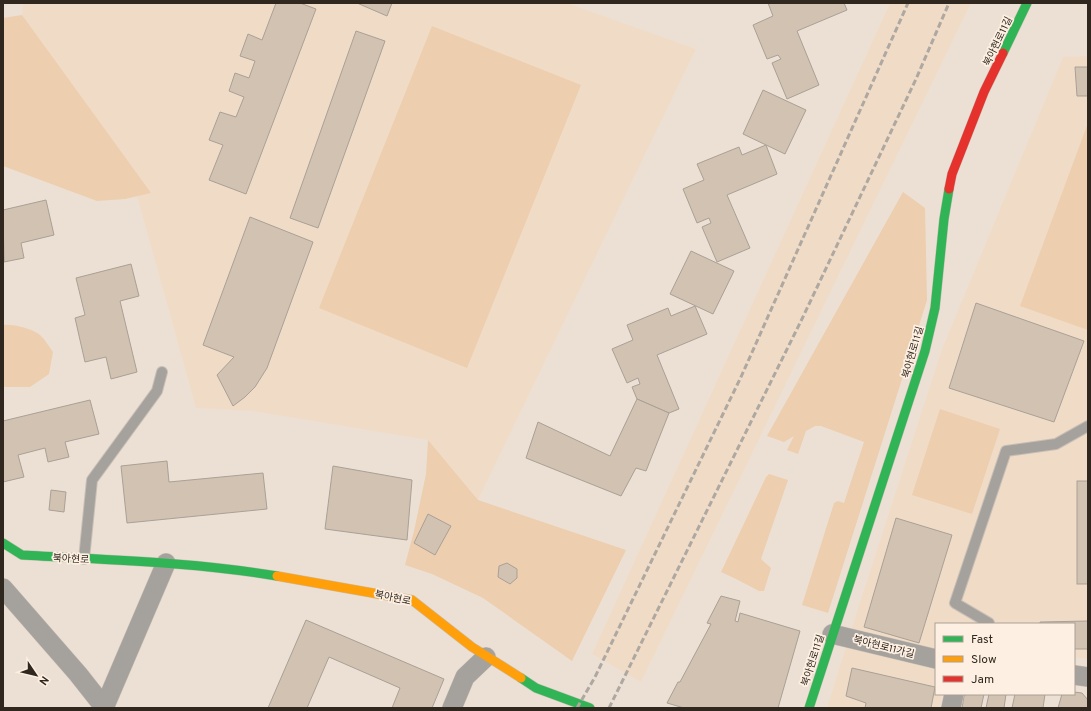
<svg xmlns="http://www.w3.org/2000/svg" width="1091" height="711" viewBox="0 0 1091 711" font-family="Overpass,'Noto Sans KR',sans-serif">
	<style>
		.built { fill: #f0dcc6 }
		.green { fill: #edceae }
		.building { fill: #d2c2b1; stroke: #a9a097 }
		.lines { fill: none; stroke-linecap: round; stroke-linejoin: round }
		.lane-casing { stroke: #c9bfb6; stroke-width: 12 }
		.street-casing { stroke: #c9bfb6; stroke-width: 20 }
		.fast-casing { stroke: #c9bfb6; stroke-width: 10 }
		.slow-casing { stroke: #c9bfb6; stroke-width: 10 }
		.jam-casing { stroke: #c9bfb6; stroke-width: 10 }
		.lane { stroke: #a5a19c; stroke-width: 10 }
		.street { stroke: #a5a19c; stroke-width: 19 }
		.fast { stroke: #30b455; stroke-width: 9 }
		.slow { stroke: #ff9f0a; stroke-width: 9 }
		.jam { stroke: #e5322d; stroke-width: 9 }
		.rail { stroke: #aea8a1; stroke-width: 3; stroke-dasharray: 6 3; stroke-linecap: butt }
		.labels { text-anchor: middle; stroke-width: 3.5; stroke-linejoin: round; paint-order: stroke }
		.street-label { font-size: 10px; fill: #30281f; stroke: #fdefe2 }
	</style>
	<rect width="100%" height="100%" fill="#ece0d4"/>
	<!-- built -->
	<g class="built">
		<path d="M23 3H567L696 49 478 500 428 440 252 411 196 408 137 196 150 193 22 15Z"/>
		<path d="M890 3H971L641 682 592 654Z"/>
		<path d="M1088 56V659L1074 657V624H936V694H942L940 708H827L852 627 942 349 1063 57Z"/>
	</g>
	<!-- green -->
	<g class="green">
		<path d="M22 15 151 193 125 199 97 201 3 166V18Z"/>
		<path d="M432 26 581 85 467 368 319 308Z"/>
		<path d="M1088 123V330L1020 306Z"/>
		<path d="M903 192 925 208 927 300 828 613 802 605 834 503 838 501 844 503 864 442 821 426H815L806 431 798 454 787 450 794 436 784 442 767 436Z"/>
		<path d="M3 325C13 324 35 329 42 337 46 341 49 347 53 352L49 374 30 387H5L3 385Z"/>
		<path d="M940 409 1000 429 972 514 912 495Z"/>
		<path d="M428 440 478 500 626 550 572 661 483 598 432 574 405 565 414 531 426 474Z"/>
		<path d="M769 474 788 480 761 559 771 568 764 591H759L736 579 721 572 766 477Z"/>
	</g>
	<!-- building -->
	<g class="building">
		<path d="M276 3H300L316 9 246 194 209 180 223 145 209 140 220 112 236 117 244 97 229 91 235 73 249 78 255 61 240 56 248 34 262 40Z"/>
		<path d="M357 3H392L387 16Z"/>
		<path d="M768 3H844L847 10 797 31 819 85 787 99 772 63 781 59 778 55 767 59 753 25 773 16Z"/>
		<path d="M356 31 385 41 318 228 290 218Z"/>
		<path d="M1075 67H1088V96H1077Z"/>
		<path d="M763 90 806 110 785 154 743 134Z"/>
		<path d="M766 145 777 174 727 195 750 248 717 262 702 227 711 223 709 218 697 223 683 189 704 180 697 164 739 147 742 155Z"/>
		<path d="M46 200 54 235 21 243 24 258 4 262 3 210Z"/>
		<path d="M250 217 313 242 267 368 255 387 245 397 233 406 217 375 234 357 203 345Z"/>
		<path d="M691 251 734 271 713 314 670 294Z"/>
		<path d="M131 264 139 296 120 301 137 372 111 379 106 357 85 362 75 318 85 315 76 278Z"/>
		<path d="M976 303 1084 341 1054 422 949 388Z"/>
		<path d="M695 306 707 334 657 355 679 409 669 413 637 399 632 387 640 384 638 378 627 383 612 349 633 340 627 325 668 308 671 316Z"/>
		<path d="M637 399 669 413 646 471 636 468 621 496 526 458 538 422 610 456Z"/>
		<path d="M90 400 99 434 65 442 69 457 48 462 45 448 18 455 24 477 3 482V421Z"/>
		<path d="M167 461 169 482 263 473 267 509 127 523 121 466Z"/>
		<path d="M333 466 412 480 407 540 325 529Z"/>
		<rect x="1077" y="481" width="11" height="103"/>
		<path d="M51 490 66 492 64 512 49 510Z"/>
		<path d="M428 514 451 526 435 555 414 543Z"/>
		<path d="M896 518 952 535 919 643 864 627Z"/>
		<path d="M507 563 517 569V578L510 584 498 577 499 566Z"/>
		<path d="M721 596 740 601 735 621 738 622 740 613 800 631 778 708H684L667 703 678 682H680L711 624 707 623Z"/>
		<path d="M306 620 444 679 432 708H392L400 688 329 657 307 708H268Z"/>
		<path d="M1088 621V649H1074V624H1040V622Z"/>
		<path d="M852 668 935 687 931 708H865L866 703 846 696Z"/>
		<path d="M1074 692 1082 693 1088 700V708H1058L1062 694H1074Z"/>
		<path d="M967 694H984L981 708H962L964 696Z"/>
		<path d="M989 694H1006L1004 708H986Z"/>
		<path d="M1015 694H1045L1043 708H1012Z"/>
	</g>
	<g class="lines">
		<defs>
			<g id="lane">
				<path d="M84 559 92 480 157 391 162 372"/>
				<path d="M988 624 989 623 955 603 1006 451 1056 444 1088 426"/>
			</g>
			<g id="street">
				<path d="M3 588 78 674 104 707"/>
				<path d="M832 634 936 659"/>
				<path d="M1074 675 1088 677"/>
				<path d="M104 708 166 563"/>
				<path d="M452 708 465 677 486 657"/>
				<path d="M951 708 954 694"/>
			</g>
			<g id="fast">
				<path d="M1003 53 1027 3"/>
				<path d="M3 543 22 555C107 560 193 562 277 576"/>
				<path d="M521 678 536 688 590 708"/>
				<path d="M809 708 925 351 935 308 944 219 949 189"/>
			</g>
			<path id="slow" d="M277 576 412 600 472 647 521 678"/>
			<path id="jam" d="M949 189 952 174 984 92 1003 53"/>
		</defs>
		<!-- lane casing -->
		<use href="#lane" class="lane-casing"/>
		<!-- street casing -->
		<use href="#street" class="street-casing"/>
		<!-- fast casing -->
		<use href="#fast" class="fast-casing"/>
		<!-- slow casing -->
		<use href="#slow" class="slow-casing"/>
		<!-- jam casing -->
		<use href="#jam" class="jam-casing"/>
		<!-- lane -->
		<use href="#lane" class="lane"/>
		<!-- street -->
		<use href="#street" class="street"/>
		<!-- fast -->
		<use href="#fast" class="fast"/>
		<!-- slow -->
		<use href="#slow" class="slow"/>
		<!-- jam -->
		<use href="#jam" class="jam"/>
		<!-- rail -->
		<g class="rail">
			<path d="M577 708 595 677 741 377 908 3"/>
			<path d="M609 708 801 321 916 79 949 3"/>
		</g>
	</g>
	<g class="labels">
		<!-- street labels -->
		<g class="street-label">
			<text transform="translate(997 41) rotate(-64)" y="4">북아현로11길</text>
			<text transform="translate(912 352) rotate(-74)" y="4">북아현로11길</text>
			<text transform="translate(71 558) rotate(3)" y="4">북아현로</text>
			<text transform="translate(393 597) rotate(12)" y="4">북아현로</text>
			<text transform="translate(884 646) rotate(14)" y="4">북아현로11가길</text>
			<text transform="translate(812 660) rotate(-72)" y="4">북아현로11길</text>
		</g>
	</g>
	<!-- border -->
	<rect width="1091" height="711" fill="none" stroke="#30281f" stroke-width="8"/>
	<!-- legend -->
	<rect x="935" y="623" width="140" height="72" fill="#fdefe2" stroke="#ab9f94"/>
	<rect x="943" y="636" width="20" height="6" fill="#30b455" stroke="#ab9f94"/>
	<text x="971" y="643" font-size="12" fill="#30281f">Fast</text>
	<rect x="943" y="656" width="20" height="6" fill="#ff9f0a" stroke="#ab9f94"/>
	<text x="971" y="663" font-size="12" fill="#30281f">Slow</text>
	<rect x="943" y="676" width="20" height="6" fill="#e5322d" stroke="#ab9f94"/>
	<text x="971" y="683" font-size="12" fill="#30281f">Jam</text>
	<!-- north arrow -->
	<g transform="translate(36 675) rotate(125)" stroke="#fdefe2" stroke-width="3" paint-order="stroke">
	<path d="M0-3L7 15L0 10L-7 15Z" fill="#30281f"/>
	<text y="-6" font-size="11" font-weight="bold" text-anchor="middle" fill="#30281f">N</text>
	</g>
</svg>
